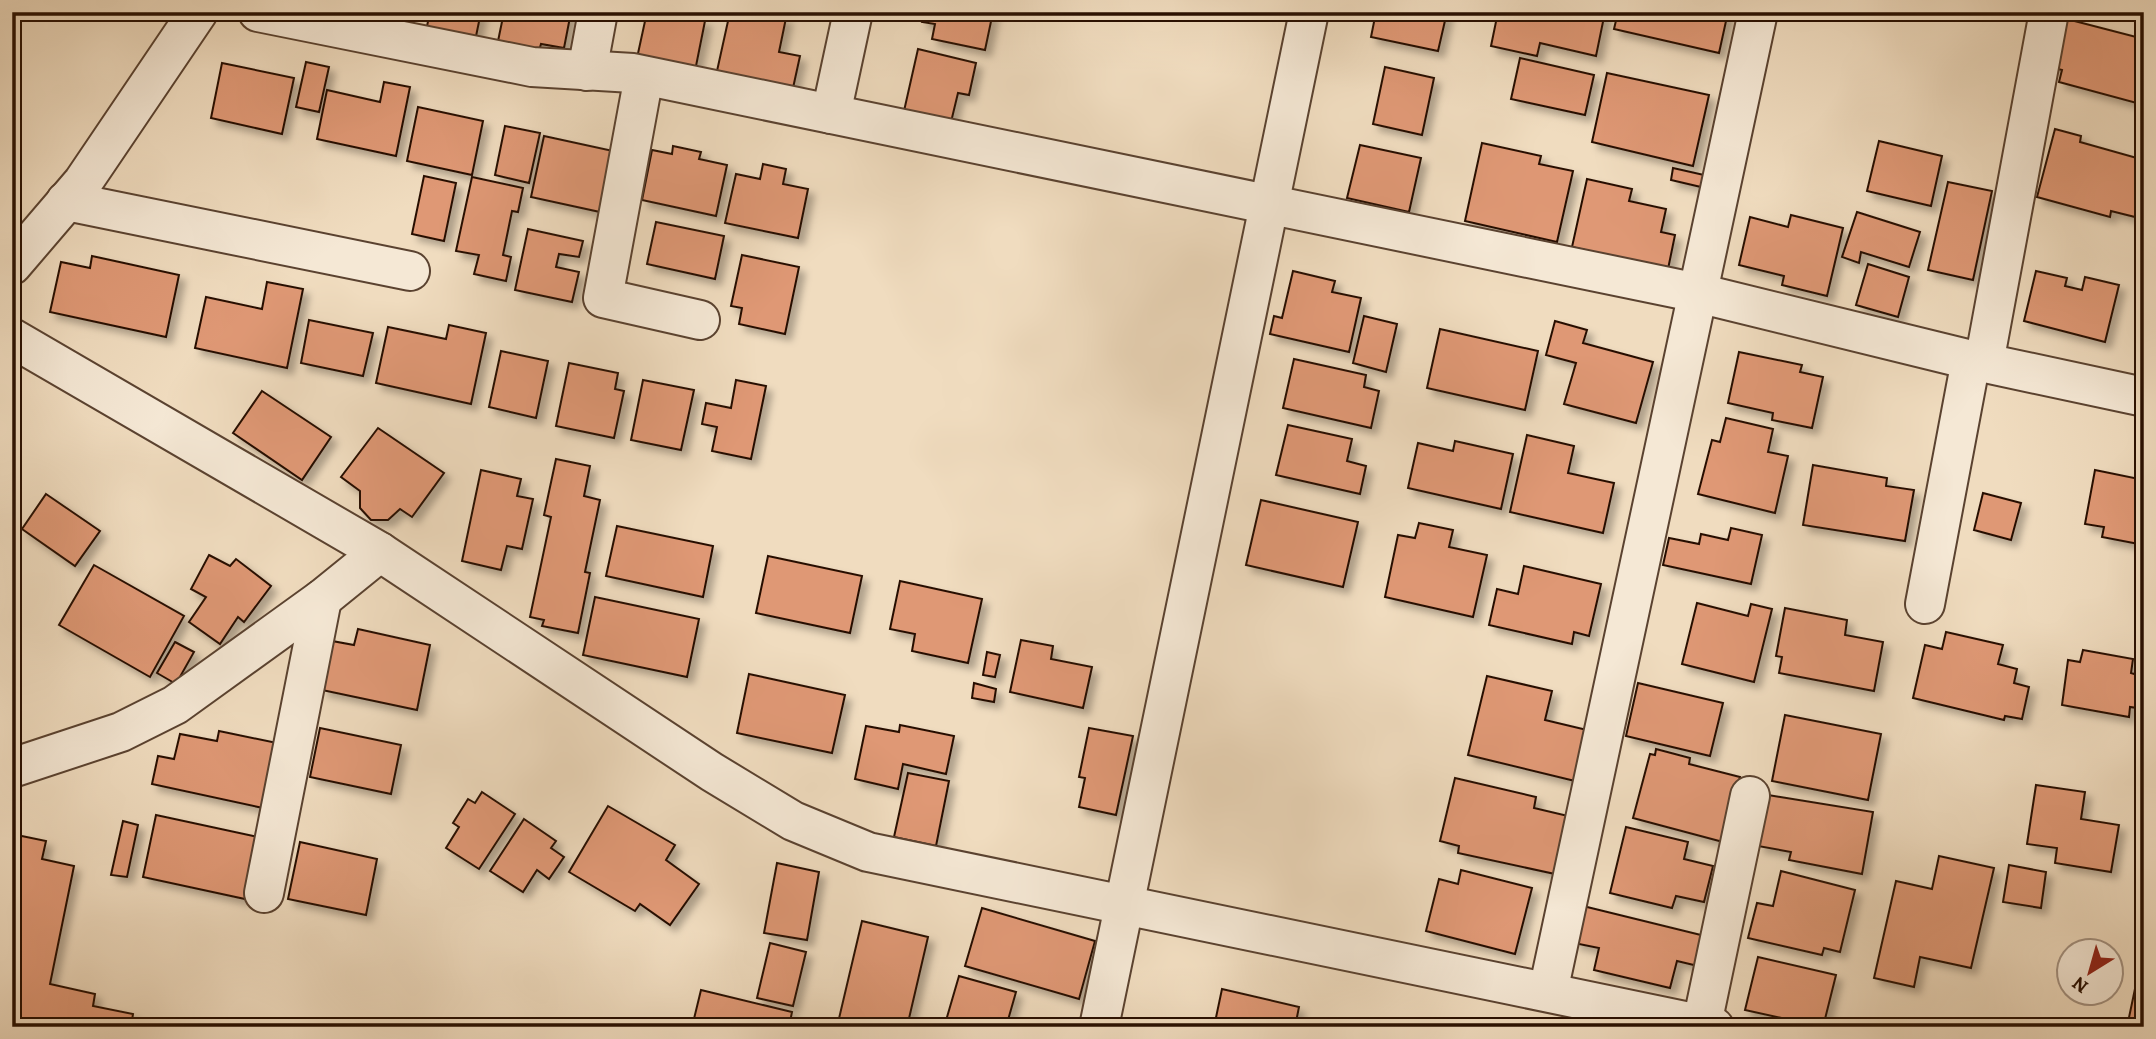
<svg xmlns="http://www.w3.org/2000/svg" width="2156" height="1039" viewBox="0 0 2156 1039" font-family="Alegreya,serif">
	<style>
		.building { fill: #df9874; stroke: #280f01; stroke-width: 2; filter: url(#shadow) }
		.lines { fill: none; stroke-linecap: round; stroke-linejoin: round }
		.minor-casing { stroke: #5a4230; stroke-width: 42 }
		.tertiary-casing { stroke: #5a4230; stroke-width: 42 }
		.minor { stroke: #f5e8d5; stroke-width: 38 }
		.tertiary { stroke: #f5e8d5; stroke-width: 38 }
	</style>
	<defs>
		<filter id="shadow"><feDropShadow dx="6" dy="6" stdDeviation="3.5" flood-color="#0004"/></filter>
	</defs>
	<rect width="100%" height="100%" fill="#f0dcbf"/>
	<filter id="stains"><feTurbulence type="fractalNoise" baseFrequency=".00286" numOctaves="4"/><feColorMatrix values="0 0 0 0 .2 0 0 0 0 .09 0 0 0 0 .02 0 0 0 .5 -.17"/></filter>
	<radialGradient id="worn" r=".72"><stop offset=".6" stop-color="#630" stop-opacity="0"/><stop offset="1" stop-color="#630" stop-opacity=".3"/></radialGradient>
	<!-- building -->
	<g class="building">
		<path d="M430 12H481L475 41 426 31Z"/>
		<path d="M504 12H571L564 48 541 44 538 54 497 46Z"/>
		<path d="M647 12H663L705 21 695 71 637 58Z"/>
		<path d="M730 12H756L786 18 779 52 800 56 793 88 717 71Z"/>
		<path d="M924 12H993L985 50 932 39 935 24 922 22Z"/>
		<path d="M1376 12H1447L1438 51 1371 37Z"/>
		<path d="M1498 12H1605L1596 56 1540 43 1537 56 1491 46Z"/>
		<path d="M1618 12H1728L1719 53 1614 29Z"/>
		<path d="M2059 17 2144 39V105L2059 82 2062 70 2046 66Z"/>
		<path d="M918 49 976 63 969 95 958 93 951 122 904 111Z"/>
		<path d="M1520 58 1594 75 1585 115 1511 99Z"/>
		<path d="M306 62 329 67 319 112 296 107Z"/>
		<path d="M222 63 294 78 282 134 211 118Z"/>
		<path d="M1385 67 1434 78 1422 135 1373 124Z"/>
		<path d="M1607 73 1709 95 1693 166 1592 142Z"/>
		<path d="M384 82 410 87 396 156 317 139 327 90 380 102Z"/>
		<path d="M418 107 483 121 472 175 407 161Z"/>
		<path d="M505 126 540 133 529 183 495 175Z"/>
		<path d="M2055 129 2081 136 2080 142 2144 160V184L2135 217 2111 211 2110 217 2037 197Z"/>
		<path d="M544 136 613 151 600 212 531 197Z"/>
		<path d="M1879 141 1942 156 1931 206 1867 191Z"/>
		<path d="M1482 143 1541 156 1539 164 1573 171 1557 242 1465 221Z"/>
		<path d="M1360 145 1421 158 1409 212 1347 198Z"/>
		<path d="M673 146 701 152 699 159 727 165 716 216 642 200 652 150 672 154Z"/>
		<path d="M763 164 786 169 783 184 808 189 798 238 725 223 736 174 760 179Z"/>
		<path d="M1673 168 1704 175 1701 187 1671 180Z"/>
		<path d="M424 176 456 183 444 241 412 234Z"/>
		<path d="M472 177 523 188 518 212 512 211 503 255 511 257 506 281 474 274 479 255 456 251Z"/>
		<path d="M1587 179 1632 189 1629 201 1666 209 1661 232 1675 235 1668 269 1572 247Z"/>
		<path d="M1948 182 1992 191 1973 280 1928 270Z"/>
		<path d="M1857 212 1920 232 1909 267 1861 252 1859 263 1842 257Z"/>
		<path d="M1791 215 1843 228 1827 296 1782 285 1784 276 1739 265 1750 217 1788 227Z"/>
		<path d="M656 222 724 236 715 279 647 264Z"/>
		<path d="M528 229 583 241 579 257 559 254 556 267 579 272 572 302 515 290Z"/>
		<path d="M742 255 799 267 785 334 739 324 742 308 731 306Z"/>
		<path d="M92 256 179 275 166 337 50 312 61 262 90 268Z"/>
		<path d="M1868 264 1909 277 1898 317 1856 305Z"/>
		<path d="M1293 271 1335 281 1332 292 1361 298 1349 352 1270 334 1274 316 1282 318Z"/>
		<path d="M2036 271 2067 278 2065 286 2082 290 2085 277 2119 285 2105 342 2024 321Z"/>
		<path d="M267 282 303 289 287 368 195 348 206 297 262 309Z"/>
		<path d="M1364 316 1397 324 1386 372 1353 363Z"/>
		<path d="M309 320 373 333 363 376 301 363Z"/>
		<path d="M1555 321 1587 330 1583 343 1653 362 1636 423 1564 404 1576 363 1546 355Z"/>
		<path d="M449 325 486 333 471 404 376 383 388 327 446 339Z"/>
		<path d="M1440 329 1538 351 1525 410 1427 388Z"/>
		<path d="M501 351 548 361 536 418 489 407Z"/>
		<path d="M1739 352 1802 365 1800 372 1823 377 1812 428 1772 420 1773 413 1728 403Z"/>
		<path d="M1294 359 1366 375 1364 387 1379 391 1371 428 1283 408Z"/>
		<path d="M569 363 618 373 615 389 624 391 614 438 556 426Z"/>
		<path d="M643 380 694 390 681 450 631 440Z"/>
		<path d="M736 380 766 386 751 459 712 451 717 427 702 424 706 403 731 408Z"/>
		<path d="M262 391 331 437 302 480 233 433Z"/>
		<path d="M1726 418 1773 429 1768 452 1788 456 1775 513 1698 494 1712 440 1720 442Z"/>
		<path d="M1288 425 1352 439 1347 461 1366 466 1360 494 1276 475Z"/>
		<path d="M378 428 444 473 412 517 400 509 388 520H371L360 508V491L341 477Z"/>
		<path d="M1527 435 1574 446 1568 473 1614 483 1603 533 1510 512Z"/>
		<path d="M1455 441 1513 454 1501 509 1408 488 1418 443 1453 451Z"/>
		<path d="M556 459 590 466 584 496 600 500 585 572 590 573 578 633 542 626 544 620 530 617 551 517 544 515Z"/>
		<path d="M1813 465 1887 478 1886 486 1914 490 1905 541 1803 525Z"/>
		<path d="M481 470 521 479 517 496 533 499 522 549 507 546 501 570 462 561Z"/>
		<path d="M2095 470 2144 480V545L2102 537 2104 527 2085 524Z"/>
		<path d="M1983 493 2021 503 2011 540 1974 530Z"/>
		<path d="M46 494 100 531 75 566 22 529Z"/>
		<path d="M1261 500 1358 522 1343 587 1246 565Z"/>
		<path d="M1419 523 1453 530 1449 547 1487 555 1473 617 1385 597 1398 535 1415 538Z"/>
		<path d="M617 526 713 546 703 597 606 576Z"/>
		<path d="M1731 528 1762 535 1751 584 1663 565 1669 538 1699 544 1701 534 1728 540Z"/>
		<path d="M209 555 230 566 236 559 271 586 244 622 238 617 220 644 189 622 206 597 191 589Z"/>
		<path d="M768 556 862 576 850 633 756 613Z"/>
		<path d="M94 565 184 616 150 677 59 625Z"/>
		<path d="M1524 566 1601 584 1589 636 1574 632 1572 644 1489 625 1497 589 1518 594Z"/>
		<path d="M900 581 982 599 968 663 912 651 915 634 890 629Z"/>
		<path d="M595 597 699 619 687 677 583 655Z"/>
		<path d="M1697 603 1748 616 1751 604 1772 609 1754 682 1682 664Z"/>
		<path d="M1785 608 1847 620 1845 635 1883 642 1874 691 1779 673 1782 657 1776 656Z"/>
		<path d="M358 629 430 645 417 710 322 690 332 641 354 645Z"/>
		<path d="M1946 632 2003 645 1998 664 2017 669 2014 683 2029 687 2022 719 2005 716 2004 720 1913 698 1925 645 1942 649Z"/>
		<path d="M1021 640 1053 646 1051 659 1092 667 1083 708 1010 692Z"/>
		<path d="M175 642 194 652 176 684 157 673Z"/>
		<path d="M2083 650 2133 659 2131 673 2144 677V709L2130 707 2129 717 2062 705 2068 660 2080 662Z"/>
		<path d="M987 652 1000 655 995 677 983 675Z"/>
		<path d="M749 674 845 695 832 753 737 733Z"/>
		<path d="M1487 676 1552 691 1545 720 1587 730 1575 781 1468 755Z"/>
		<path d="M974 683 996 689 994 702 972 698Z"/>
		<path d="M1638 683 1723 703 1710 756 1626 736Z"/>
		<path d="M1785 715 1881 734 1868 800 1772 781Z"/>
		<path d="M900 725 954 736 946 774 903 764 898 789 855 779 866 726 899 732Z"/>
		<path d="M320 728 401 745 391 794 310 777Z"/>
		<path d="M1089 728 1133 736 1116 815 1079 807 1085 778 1079 777Z"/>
		<path d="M219 731 277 743 263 808 152 784 158 756 174 759 180 734 217 741Z"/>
		<path d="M1656 749 1690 758 1689 764 1740 777 1723 842 1633 818 1650 754 1655 755Z"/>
		<path d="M908 773 949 781 936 846 894 837Z"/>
		<path d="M1455 778 1536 797 1534 808 1568 816 1555 874 1458 853 1459 846 1440 841Z"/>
		<path d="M2036 785 2085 792 2081 819 2119 825 2111 872 2055 863 2057 848 2027 844Z"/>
		<path d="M482 792 515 814 479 869 446 848 459 827 453 823 468 799 475 803Z"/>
		<path d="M1768 795 1873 812 1862 874 1789 860 1791 852 1758 846Z"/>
		<path d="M608 806 675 845 666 860 699 884 670 925 640 904 635 911 569 872Z"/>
		<path d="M156 815 258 837 245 899 143 877Z"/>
		<path d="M524 819 556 841 551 848 564 857 549 879 537 870 523 892 490 871Z"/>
		<path d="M123 821 138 825 127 877 111 875Z"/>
		<path d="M1626 827 1688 842 1684 859 1713 866 1704 902 1676 896 1672 908 1610 893Z"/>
		<path d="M12 834 46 841 42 859 74 866 50 984 95 994 93 1006 133 1014 131 1027H12Z"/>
		<path d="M300 842 377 859 366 915 288 899Z"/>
		<path d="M1939 856 1994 868 1971 968 1920 957 1914 987 1874 978 1896 881 1932 889Z"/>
		<path d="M777 863 819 872 807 940 764 933Z"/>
		<path d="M2009 865 2046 872 2041 908 2003 902Z"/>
		<path d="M1461 870 1532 888 1515 954 1426 931 1439 879 1458 884Z"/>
		<path d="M1781 871 1855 890 1840 952 1824 948 1822 955 1748 938 1757 903 1773 906Z"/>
		<path d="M1583 906 1705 936 1698 966 1677 961 1670 988 1594 970 1599 948 1574 943Z"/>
		<path d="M982 908 1095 941 1079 999 965 966Z"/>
		<path d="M862 921 928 937 907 1027H837Z"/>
		<path d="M770 943 806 952 793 1006 757 998Z"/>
		<path d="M1758 957 1836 975 1823 1027 1745 1010Z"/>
		<path d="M959 976 1016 992 1006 1027H955L945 1024Z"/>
		<path d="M2136 984 2144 986V1027H2127Z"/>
		<path d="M1222 989 1299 1007 1295 1027H1214Z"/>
		<path d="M701 990 792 1012 789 1027H692Z"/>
	</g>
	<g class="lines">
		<defs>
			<g id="minor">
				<path d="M258 12 532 67 633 73 831 114 1698 293 1971 360 2144 397"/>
				<path d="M587 71 598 12"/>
				<path d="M644 76 603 298 700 320"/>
				<path d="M831 114 853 12"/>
				<path d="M66 201 410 271"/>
				<path d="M12 265 83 182 198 12"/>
				<path d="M1984 363 2049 12"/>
				<path d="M1925 604 1971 360"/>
				<path d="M12 768 121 732 175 705 322 599 380 552"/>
				<path d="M264 893 322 599"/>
				<path d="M1548 992 1758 12"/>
				<path d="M1702 1024 1750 796"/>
				<path d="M1099 1027 1309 12"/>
			</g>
			<path id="tertiary" d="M12 338 380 552 712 772 793 821 868 852 1714 1027"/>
		</defs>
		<!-- minor casing -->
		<use href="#minor" class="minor-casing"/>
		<!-- tertiary casing -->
		<use href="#tertiary" class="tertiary-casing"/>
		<!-- minor -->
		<use href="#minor" class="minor"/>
		<!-- tertiary -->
		<use href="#tertiary" class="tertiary"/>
	</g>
	<!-- margin -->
	<rect width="2156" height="1039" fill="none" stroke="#f0dcbf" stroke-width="42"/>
	<rect x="14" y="14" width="2128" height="1011" fill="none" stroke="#280f01" stroke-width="3.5"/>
	<rect x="21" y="21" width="2114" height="997" fill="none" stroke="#280f01" stroke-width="2"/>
	<!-- north arrow -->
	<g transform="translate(2090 972) rotate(217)"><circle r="33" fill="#f5e8d5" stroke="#a39180" stroke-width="2"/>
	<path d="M0-5L12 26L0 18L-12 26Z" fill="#8f2418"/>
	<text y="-10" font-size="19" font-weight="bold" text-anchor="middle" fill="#280f01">N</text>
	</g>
	<rect width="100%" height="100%" filter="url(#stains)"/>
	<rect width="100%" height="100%" fill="url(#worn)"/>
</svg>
